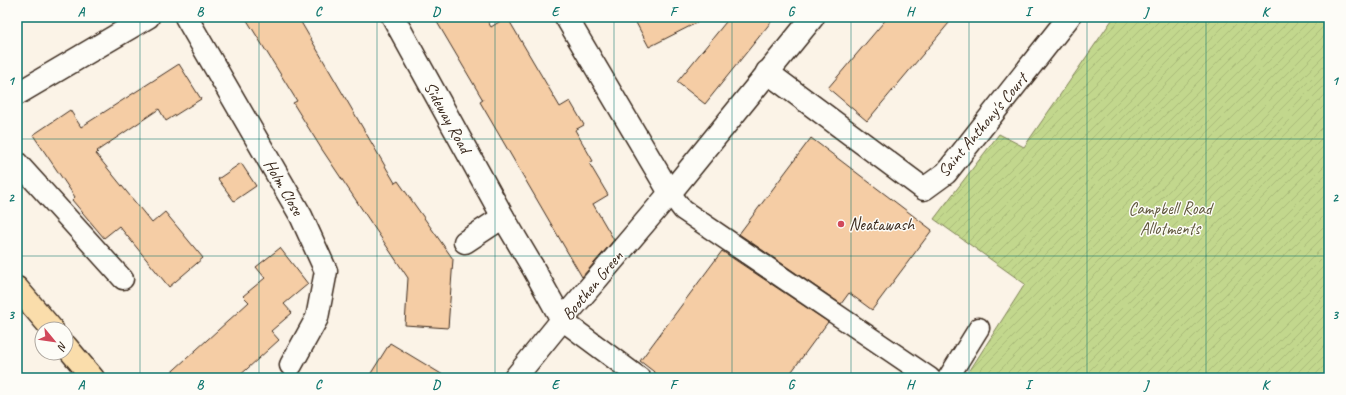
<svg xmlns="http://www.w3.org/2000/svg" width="1346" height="395" viewBox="0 0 1346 395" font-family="Caveat,sans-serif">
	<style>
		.garden { fill: url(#garden-furrows); stroke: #7e8056 }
		.building { fill: #f5cda5; stroke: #3b2a1e }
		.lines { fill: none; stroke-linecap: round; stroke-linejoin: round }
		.service-casing { stroke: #3b2a1e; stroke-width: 23 }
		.pedestrian-casing { stroke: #3b2a1e; stroke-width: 25 }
		.minor-casing { stroke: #3b2a1e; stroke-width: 25 }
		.primary-casing { stroke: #3b2a1e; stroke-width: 25 }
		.service { stroke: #fdfcf7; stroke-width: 20 }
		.pedestrian { stroke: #fdfcf7; stroke-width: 22 }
		.minor { stroke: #fdfcf7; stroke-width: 22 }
		.primary { stroke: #faddab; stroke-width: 22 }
		.grid { fill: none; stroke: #0f766e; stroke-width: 1; stroke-opacity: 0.55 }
		.poi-dot { fill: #d1495b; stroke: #fdfcf7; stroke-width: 1.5 }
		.labels { text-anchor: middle; stroke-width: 3; stroke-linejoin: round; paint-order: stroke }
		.street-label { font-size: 17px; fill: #3b2a1e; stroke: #fdfcf7 }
		.park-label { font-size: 17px; fill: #5d553a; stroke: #fdfcf7 }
		.poi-label { font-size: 17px; fill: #3b2a1e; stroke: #fdfcf7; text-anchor: start }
		.neatline { fill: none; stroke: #0f766e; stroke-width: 1.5 }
		.grid-label { font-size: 13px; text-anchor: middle; font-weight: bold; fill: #0f766e }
	</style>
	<defs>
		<pattern id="garden-furrows" width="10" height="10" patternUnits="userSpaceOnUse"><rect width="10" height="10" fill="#c2d78d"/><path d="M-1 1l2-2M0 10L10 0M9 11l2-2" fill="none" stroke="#a8b979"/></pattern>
	</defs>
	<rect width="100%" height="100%" fill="#fbf3e7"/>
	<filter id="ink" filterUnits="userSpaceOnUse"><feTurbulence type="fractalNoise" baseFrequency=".025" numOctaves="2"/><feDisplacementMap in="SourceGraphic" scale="8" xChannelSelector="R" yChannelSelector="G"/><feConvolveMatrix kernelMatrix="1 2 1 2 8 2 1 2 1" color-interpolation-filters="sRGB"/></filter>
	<g filter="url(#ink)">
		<!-- garden -->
		<path class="garden" d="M1114 17H1310L1316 21 1321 17H1329V378H965L1025 284 934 219 999 134 1024 147Z"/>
		<!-- building -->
		<g class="building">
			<path d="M245 17H298L395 183 398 181 453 259 448 328 405 325 408 278 321 148 293 103 297 101Z"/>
			<path d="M434 17H485L491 27 507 17 560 107 570 101 584 125 575 130 593 161 589 163 608 195 593 204 614 240 582 277 480 102 483 100Z"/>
			<path d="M633 17H708L649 47Z"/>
			<path d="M730 17H775L705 104 677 82Z"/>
			<path d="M888 17H954L867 121 828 88Z"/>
			<path d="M179 64 201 99 166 121 159 109 97 151 98 152 96 154 152 223 165 212 203 258 169 287 119 226 104 238 72 200 75 197 33 135 70 110 81 127Z"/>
			<path d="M811 138 932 230 872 310 849 293 841 304 739 234Z"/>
			<path d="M241 163 256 186 234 201 218 179Z"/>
			<path d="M280 248 308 284 284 304 292 313 271 331 279 340 237 378H165L249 302 243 296 265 278 256 267Z"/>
			<path d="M722 251 828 322 787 378H662L640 361Z"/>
			<path d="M390 343 448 378H368Z"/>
		</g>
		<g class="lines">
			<defs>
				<g id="service">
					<path d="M17 162 123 279"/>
					<path d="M670 193 683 210 930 378"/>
					<path d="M562 320 640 378"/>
					<path d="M948 378 979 328"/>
				</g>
				<path id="pedestrian" d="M532 266 562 320"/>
				<g id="minor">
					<path d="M186 17 301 216 326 271 317 318 291 365"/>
					<path d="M393 17 503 217 532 266"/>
					<path d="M566 17 670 193"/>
					<path d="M767 72 924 189 946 173 1069 17"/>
					<path d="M17 94 148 17"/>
					<path d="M465 242 503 217"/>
					<path d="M515 378 562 320 670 193 813 17"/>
				</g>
				<g id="primary">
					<path d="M17 288 52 329"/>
					<path d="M66 346 93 378"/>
				</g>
			</defs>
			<!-- service casing -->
			<use href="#service" class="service-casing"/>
			<!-- pedestrian casing -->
			<use href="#pedestrian" class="pedestrian-casing"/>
			<!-- minor casing -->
			<use href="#minor" class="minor-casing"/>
			<!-- primary casing -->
			<use href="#primary" class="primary-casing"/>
			<!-- service -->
			<use href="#service" class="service"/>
			<!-- pedestrian -->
			<use href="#pedestrian" class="pedestrian"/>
			<!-- minor -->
			<use href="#minor" class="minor"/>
			<!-- primary -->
			<use href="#primary" class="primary"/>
		</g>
	</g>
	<!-- grid -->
	<path class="grid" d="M140 17V378M259 17V378M377 17V378M495 17V378M614 17V378M732 17V378M851 17V378M969 17V378M1087 17V378M1206 17V378M17 139H1329M17 256H1329"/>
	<!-- markers -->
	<circle class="poi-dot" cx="841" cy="224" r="4"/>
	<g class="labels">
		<!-- street labels -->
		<g class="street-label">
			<text transform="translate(448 117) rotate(61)" y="6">Sideway Road</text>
			<text transform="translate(982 125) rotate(-50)" y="6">Saint Anthony's Court</text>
			<text transform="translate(284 187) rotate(60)" y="6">Holm Close</text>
			<text transform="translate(592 285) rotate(-50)" y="6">Boothen Green</text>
		</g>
		<!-- park labels -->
		<g class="park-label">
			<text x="1170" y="214">Campbell Road<tspan x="1170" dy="20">Allotments</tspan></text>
		</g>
		<!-- poi labels -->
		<g class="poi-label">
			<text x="849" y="230">Neatawash</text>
		</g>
	</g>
	<!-- margin -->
	<rect width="1346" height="395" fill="none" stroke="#fdfcf7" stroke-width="44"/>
	<!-- north arrow -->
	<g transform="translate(54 341) rotate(119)"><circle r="19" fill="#fdfcf7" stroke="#afa8a0"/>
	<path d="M0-3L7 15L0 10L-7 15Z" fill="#d1495b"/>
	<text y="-6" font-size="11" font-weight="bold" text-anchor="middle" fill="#3b2a1e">N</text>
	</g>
	<rect x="22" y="22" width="1302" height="351" class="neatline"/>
	<g class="grid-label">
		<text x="81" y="16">A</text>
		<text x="200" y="16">B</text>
		<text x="318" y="16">C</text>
		<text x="436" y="16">D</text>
		<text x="555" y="16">E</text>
		<text x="673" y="16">F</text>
		<text x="791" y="16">G</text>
		<text x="910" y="16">H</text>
		<text x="1028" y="16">I</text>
		<text x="1146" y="16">J</text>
		<text x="1265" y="16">K</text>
		<text x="11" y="85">1</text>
		<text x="1335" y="85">1</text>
		<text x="11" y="202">2</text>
		<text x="1335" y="202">2</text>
		<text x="11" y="319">3</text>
		<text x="1335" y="319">3</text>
		<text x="81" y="389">A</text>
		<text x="200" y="389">B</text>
		<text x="318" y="389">C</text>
		<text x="436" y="389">D</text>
		<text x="555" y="389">E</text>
		<text x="673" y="389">F</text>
		<text x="791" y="389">G</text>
		<text x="910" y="389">H</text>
		<text x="1028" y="389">I</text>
		<text x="1146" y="389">J</text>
		<text x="1265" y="389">K</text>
	</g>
</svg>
